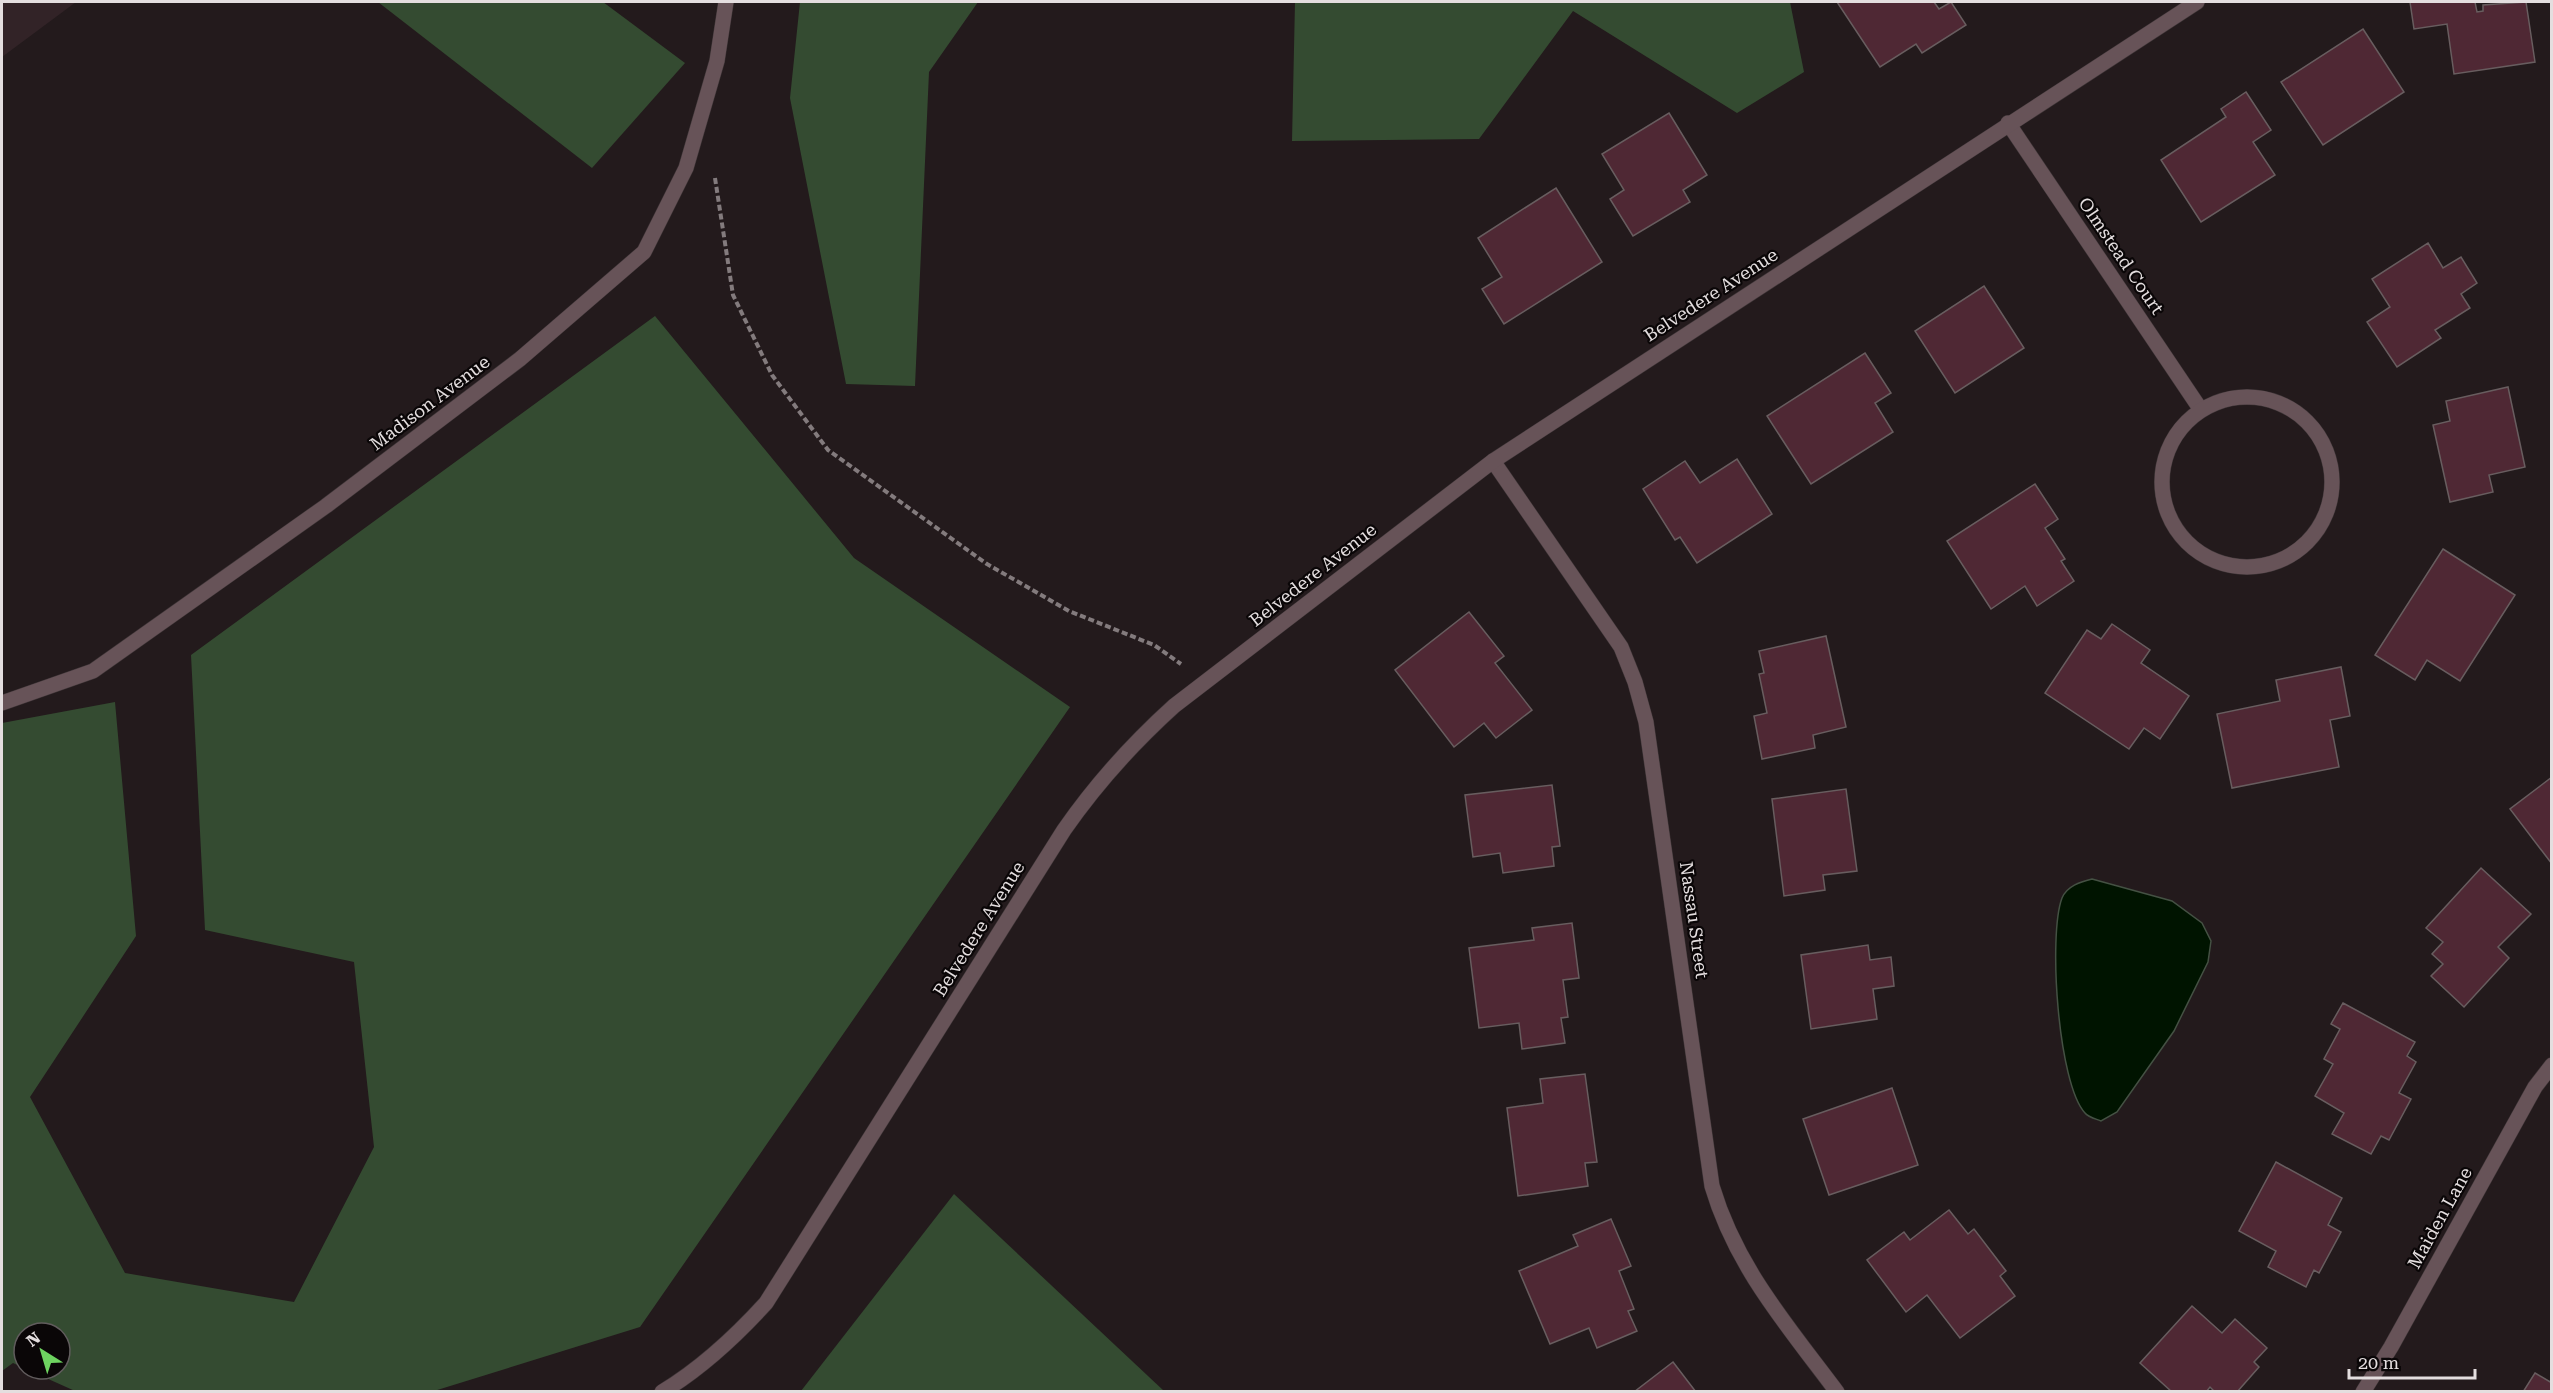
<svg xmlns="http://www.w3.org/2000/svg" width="2553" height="1393" viewBox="0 0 2553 1393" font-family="'Roboto Serif',serif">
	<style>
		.built { fill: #322327 }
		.green { fill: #344b31 }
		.water { fill: #001400; stroke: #445143; stroke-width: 1.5 }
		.building { fill: #4f2834; stroke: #685d5f; stroke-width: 1.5 }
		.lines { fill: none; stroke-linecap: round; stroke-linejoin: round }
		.minor-casing { stroke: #3e3537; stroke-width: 16 }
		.path { stroke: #837b7d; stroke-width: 4; stroke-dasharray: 6 3; stroke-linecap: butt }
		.minor { stroke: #675358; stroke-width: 15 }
		.labels { text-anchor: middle; stroke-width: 4.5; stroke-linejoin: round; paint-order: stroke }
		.street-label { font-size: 18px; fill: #e4dedf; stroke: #0a0607 }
	</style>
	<rect width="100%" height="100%" fill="#231a1c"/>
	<!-- built -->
	<path class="built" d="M2 2H76L2 57Z"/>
	<!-- green -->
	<g class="green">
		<path d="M378 2H603L685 63 592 168Z"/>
		<path d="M800 2H978L929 72 915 386 846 384 790 98Z"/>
		<path d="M1295 2H1790L1804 72 1737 113 1573 11 1479 139 1292 141Z"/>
		<path d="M655 316 854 558 1070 707 640 1327 434 1391H75L26 1369H60V1333H24V1368L13 1363 2 1371V723L115 702 136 936 30 1097 125 1273 294 1302 374 1147 354 962 205 930 191 655Z"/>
		<path d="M954 1194 1164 1391H801Z"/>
	</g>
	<!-- water -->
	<path class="water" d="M2092 879 2172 901 2202 923 2211 941 2208 962 2174 1031 2117 1112 2101 1121C2096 1119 2088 1117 2085 1113 2058 1084 2048 935 2062 898 2067 886 2080 882 2092 879Z"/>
	<!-- building -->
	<g class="building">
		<path d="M1837 2H1934L1939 9 1951 2 1966 25 1922 53 1916 44 1880 67Z"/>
		<path d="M2410 2H2475L2477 12 2483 11V5L2526 2 2535 62 2454 74 2447 24 2414 29Z"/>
		<path d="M2363 29 2404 92 2323 145 2281 82Z"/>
		<path d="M2246 92 2271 130 2253 142 2275 175 2201 222 2161 160 2226 117 2221 109Z"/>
		<path d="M1669 113 1707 175 1683 190 1690 202 1633 236 1610 199 1624 190 1602 154Z"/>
		<path d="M1556 188 1602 262 1504 324 1482 289 1502 277 1478 238Z"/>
		<path d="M2428 243 2443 268 2461 257 2477 283 2461 294 2470 308 2435 330 2441 338 2397 367 2367 322 2390 307 2372 279Z"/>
		<path d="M1984 286 2024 348 1955 393 1915 331Z"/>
		<path d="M1865 353 1891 393 1875 403 1893 432 1811 484 1767 416Z"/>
		<path d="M2508 387 2525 467 2489 475 2493 492 2450 502 2433 425 2450 421 2446 401Z"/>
		<path d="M1737 459 1772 514 1697 563 1680 537 1675 540 1643 489 1685 461 1700 483Z"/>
		<path d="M2035 484 2058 519 2045 528 2065 559 2061 561 2074 581 2037 606 2025 586 1991 609 1947 541Z"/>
		<path d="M2443 549 2515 595 2460 681 2427 660 2415 680 2375 655Z"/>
		<path d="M1469 612 1504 656 1495 663 1532 710 1496 738 1484 723 1454 747 1395 670Z"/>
		<path d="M2112 624 2150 650 2141 663 2189 696 2160 739 2144 728 2129 749 2045 693 2087 630 2101 639Z"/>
		<path d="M1826 636 1846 727 1813 735 1815 748 1762 759 1754 716 1767 713 1759 674 1764 673 1759 651Z"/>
		<path d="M2341 667 2350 716 2330 720 2339 767 2232 788 2217 714 2280 701 2276 680Z"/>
		<path d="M2552 777V864L2510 809Z"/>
		<path d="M1552 785 1560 846 1552 847 1554 866 1503 873 1500 853 1473 857 1465 795Z"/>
		<path d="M1846 789 1857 871 1823 875 1825 890 1784 896 1772 799Z"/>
		<path d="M2481 868 2531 914 2498 947 2509 958 2464 1007 2431 976 2443 964 2432 954 2443 942 2426 928Z"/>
		<path d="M1572 923 1579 978 1563 980 1568 1017 1561 1018 1565 1043 1522 1049 1519 1023 1479 1028 1469 948 1534 940 1532 928Z"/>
		<path d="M1868 945 1870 960 1891 957 1894 986 1873 989 1877 1019 1811 1029 1801 955Z"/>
		<path d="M2343 1003 2415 1042 2407 1056 2416 1062 2399 1093 2411 1099 2389 1140 2381 1136 2371 1154 2332 1134 2344 1113 2315 1096 2333 1064 2324 1059 2340 1029 2331 1024Z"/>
		<path d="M1585 1074 1597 1162 1585 1163 1588 1186 1518 1196 1507 1108 1543 1103 1540 1079Z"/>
		<path d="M1892 1088 1918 1165 1829 1195 1803 1119Z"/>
		<path d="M2276 1162 2342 1198 2328 1225 2341 1232 2319 1273 2314 1270 2306 1287 2268 1267 2276 1251 2239 1231Z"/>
		<path d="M1949 1210 1968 1234 1974 1229 2006 1271 2000 1276 2015 1296 1960 1338 1927 1295 1906 1312 1867 1260 1904 1232 1910 1240Z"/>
		<path d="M1611 1219 1631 1266 1619 1271 1634 1309 1628 1311 1637 1331 1597 1348 1589 1328 1550 1344 1519 1271 1578 1246 1573 1235Z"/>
		<path d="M2192 1306 2222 1333 2235 1319 2267 1348 2254 1362 2259 1367 2237 1392H2215L2210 1387 2206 1392H2172L2140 1363Z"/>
		<path d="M1673 1362 1696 1392H1634Z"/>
		<path d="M2535 1373 2552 1383V1392H2523Z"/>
	</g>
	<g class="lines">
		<defs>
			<g id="minor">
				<path d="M2008 123 2201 410"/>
				<circle cx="2247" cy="482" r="85"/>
				<path d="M1493 461 1621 647 1635 682 1646 722 1712 1186C1736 1267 1787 1325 1837 1392"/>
				<path d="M2 703 93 671 326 506 520 359 644 252 686 168 717 61 726 2"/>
				<path d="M662 1392C702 1368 735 1337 766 1303L1064 830C1096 784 1132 744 1174 706L1493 461 2197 2"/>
				<path d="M2363 1392 2391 1347 2535 1087 2552 1065"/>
			</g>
		</defs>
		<!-- minor casing -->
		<use href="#minor" class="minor-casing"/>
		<!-- path -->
		<path class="path" d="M715 178 733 295 772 375 828 450 987 564 1069 611 1154 645 1181 664"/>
		<!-- minor -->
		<use href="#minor" class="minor"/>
	</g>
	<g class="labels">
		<!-- street labels -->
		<g class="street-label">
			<text transform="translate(2121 256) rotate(56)" y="6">Olmstead Court</text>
			<text transform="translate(1711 295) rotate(-33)" y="6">Belvedere Avenue</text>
			<text transform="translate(430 403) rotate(-37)" y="6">Madison Avenue</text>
			<text transform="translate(1313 575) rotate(-38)" y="6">Belvedere Avenue</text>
			<text transform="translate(1694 920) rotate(82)" y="6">Nassau Street</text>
			<text transform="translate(979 929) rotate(-58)" y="6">Belvedere Avenue</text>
			<text transform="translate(2440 1218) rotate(-61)" y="6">Maiden Lane</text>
		</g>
	</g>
	<!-- border -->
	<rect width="2553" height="1393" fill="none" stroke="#e4dedf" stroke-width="6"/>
	<!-- north arrow -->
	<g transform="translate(42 1351) rotate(323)"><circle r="28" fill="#0a0607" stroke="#615c5d" stroke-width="1.5"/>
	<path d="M0-4.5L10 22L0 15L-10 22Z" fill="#6ed360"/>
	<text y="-9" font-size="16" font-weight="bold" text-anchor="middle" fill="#e4dedf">N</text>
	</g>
	<!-- scale -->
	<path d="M2349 1369v9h126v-9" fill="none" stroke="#e4dedf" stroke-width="3"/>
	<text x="2358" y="1369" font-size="18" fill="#e4dedf" stroke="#0a0607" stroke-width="4.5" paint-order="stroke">20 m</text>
</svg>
